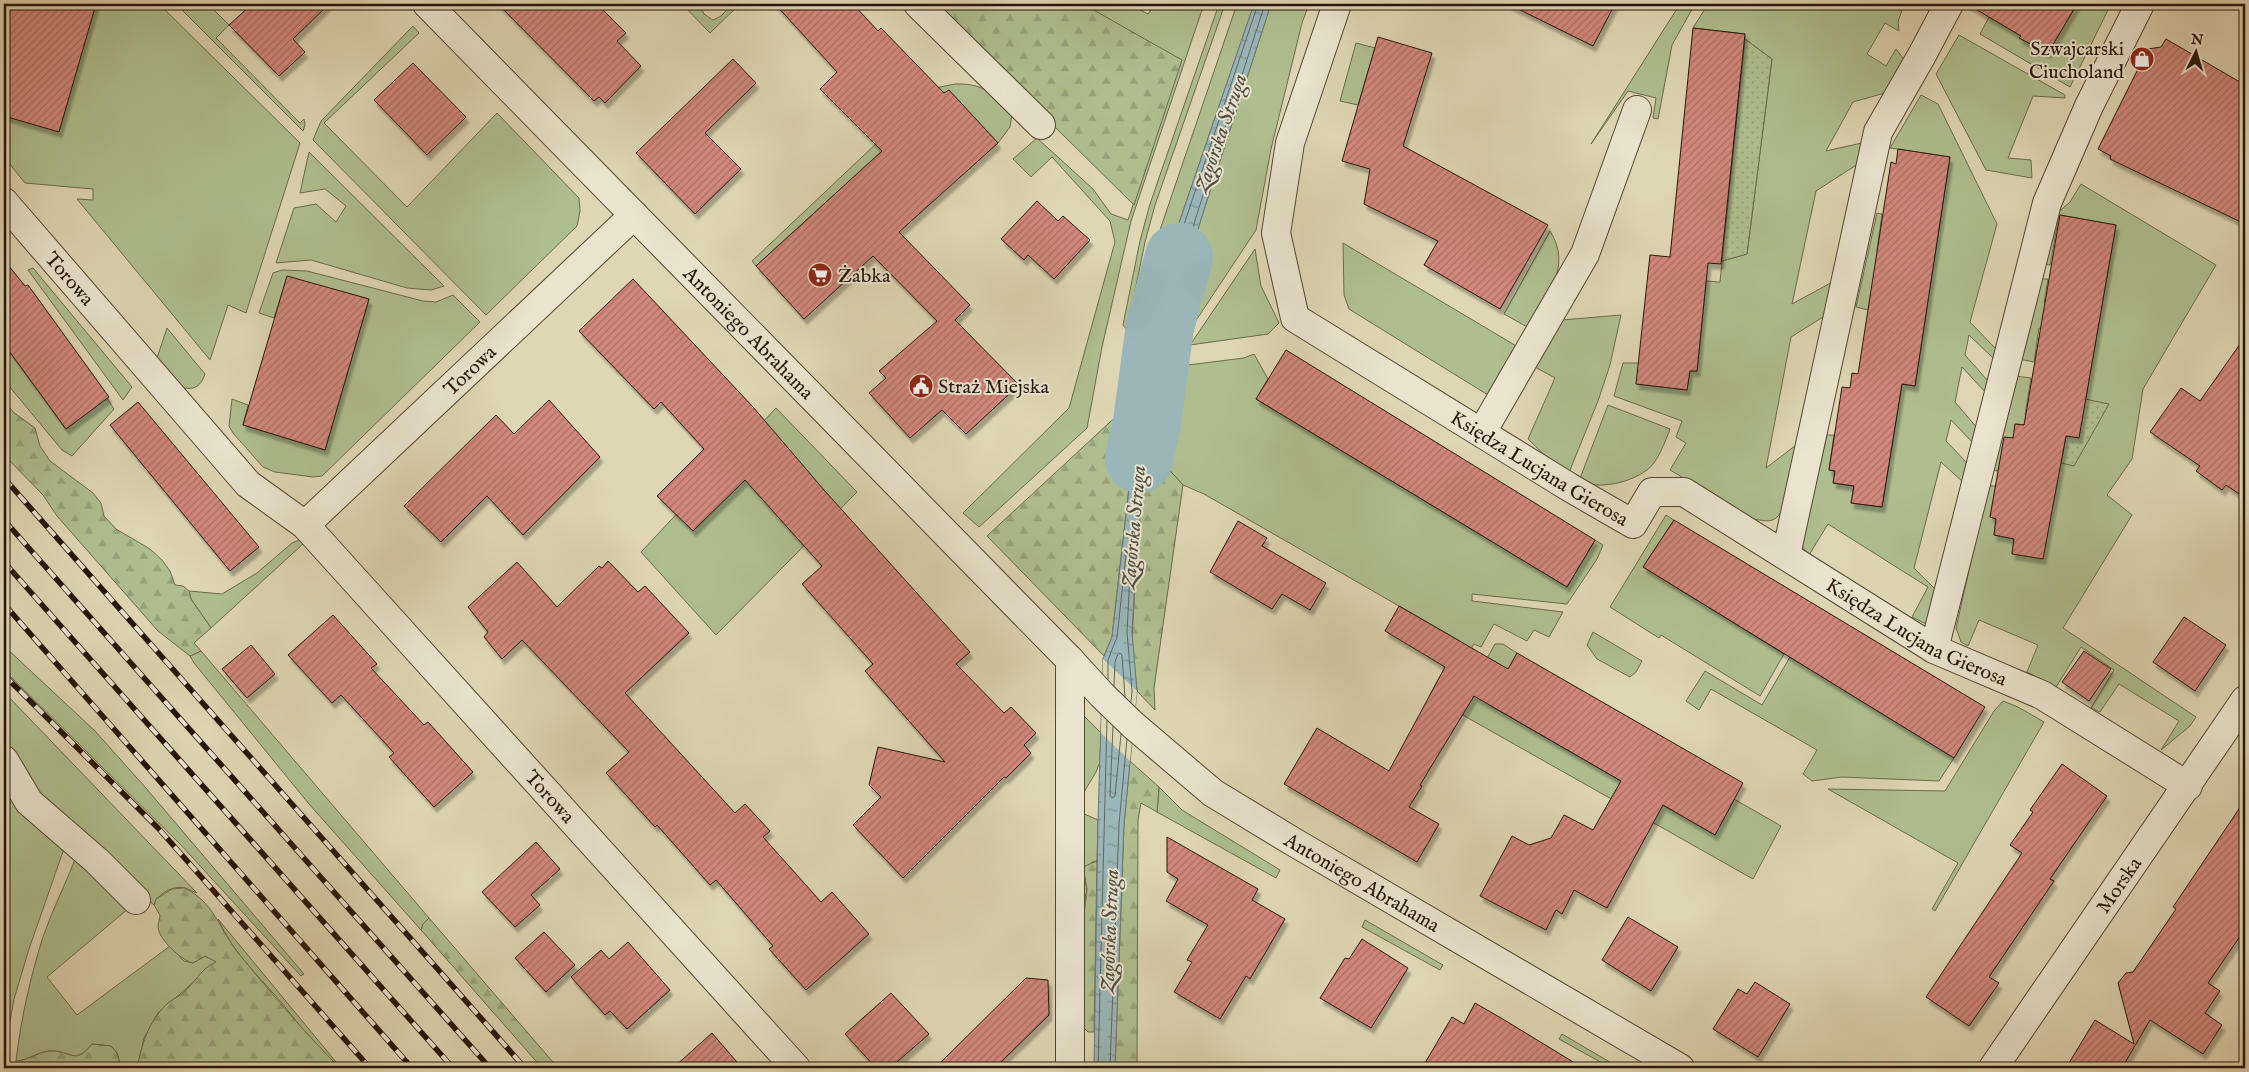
<svg xmlns="http://www.w3.org/2000/svg" width="2249" height="1072" viewBox="0 0 2249 1072" font-family="'IM FELL English',serif">
	<style>
		.green { fill: #afbe8f; stroke: #6a6a4b }
		.forest { fill: url(#forest-firs); stroke: #6a6a4b }
		.garden { fill: url(#garden-dots); stroke: #6a6a4b }
		.water { fill: url(#water-ripples); stroke: #6c7672 }
		.pier { fill: #dfd6b3 }
		.lines { fill: none; stroke-linecap: round; stroke-linejoin: round }
		.shore { stroke: #606660; stroke-width: 1 }
		.river { stroke: #9ab6b9; stroke-width: 68 }
		.building { fill: url(#building-hatch); stroke: #261507; filter: url(#shadow) }
		.minor-casing { stroke: #544532; stroke-width: 30 }
		.minor { stroke: #eae4ce; stroke-width: 28 }
		.rail-casing { stroke: #261507; stroke-width: 5.5 }
		.rail { stroke: #eae4ce; stroke-width: 4; stroke-dasharray: 11; stroke-linecap: butt }
		.labels { text-anchor: middle; stroke-width: 4; stroke-linejoin: round; paint-order: stroke }
		.poi-label { font-size: 20px; fill: #261507; stroke: #eae4ce; text-anchor: start }
		.street-label { font-size: 20px; fill: #261507; stroke: #eae4ce }
		.water-label { font-size: 21px; font-style: italic; fill: #4f4d45; stroke: #eae4ce }
	</style>
	<defs>
		<pattern id="forest-firs" width="22" height="20" patternUnits="userSpaceOnUse" patternTransform="scale(1.25)"><rect width="22" height="20" fill="#afbe8f"/><path d="M5 1l3.5 6h-7zM16 11l3.5 6h-7z" fill="#96a27a"/></pattern>
		<pattern id="garden-dots" width="8" height="8" patternUnits="userSpaceOnUse" patternTransform="scale(1.25)"><rect width="8" height="8" fill="#afbe8f"/><path d="M2 2h.1M6 6h.1" fill="none" stroke="#96a27a" stroke-width="1.8" stroke-linecap="round"/></pattern>
		<pattern id="water-ripples" width="26" height="14" patternUnits="userSpaceOnUse" patternTransform="scale(1.25)"><rect width="26" height="14" fill="#9ab6b9"/><path d="M2 4q2-2 4 0t4 0M15 11q2-2 4 0t4 0" fill="none" stroke="#7d9394"/></pattern>
		<pattern id="building-hatch" width="6" height="6" patternUnits="userSpaceOnUse" patternTransform="scale(1.25)"><rect width="6" height="6" fill="#d2887b"/><path d="M-1 1l2-2M0 6l6-6M5 7l2-2" fill="none" stroke="#aa6e63"/></pattern>
		<filter id="shadow"><feDropShadow dx="3" dy="5.5" stdDeviation="1" flood-color="#0004"/></filter>
	</defs>
	<rect width="100%" height="100%" fill="#dfd6b3"/>
	<filter id="stains"><feTurbulence type="fractalNoise" baseFrequency=".004" numOctaves="4"/><feColorMatrix values="0 0 0 0 .2 0 0 0 0 .09 0 0 0 0 .02 0 0 0 .5 -.17"/></filter>
	<radialGradient id="worn" r=".72"><stop offset=".6" stop-color="#630" stop-opacity="0"/><stop offset="1" stop-color="#630" stop-opacity=".3"/></radialGradient>
	<!-- green -->
	<g class="green">
		<path d="M96 4H159L300 143 246 313 228 305 210 360 77 199 93 200V189L25 183 4 157V116L59 131Z"/>
		<path d="M176 4H208L229 25 216 38 300 123 304 119 305 125 303 131Z"/>
		<path d="M682 4H699L704 14 713 20 721 16 732 4H740L710 33Z"/>
		<path d="M1083 4H1129L1148 14 1155 4H1204L1131 221 1102 347 1087 428 979 527 963 513 1069 408 1115 242 1110 221 1052 157 1031 177 1013 159 1037 138 1093 189 1111 214 1128 220 1181 61Z"/>
		<path d="M1219 4H1225L1155 205 1145 242 1127 330 1123 325 1140 241 1150 204Z"/>
		<path d="M1237 4H1254L1166 261 1146 347 1136 343 1135 331 1161 227Z"/>
		<path d="M1271 4H1309L1302 23 1271 149 1256 230 1179 346 1167 349 1171 323 1201 219Z"/>
		<path d="M1680 4H1695L1672 45 1658 119 1653 118 1656 98 1628 91 1591 144Z"/>
		<path d="M1708 4H1904L1898 22 1899 31 1885 23 1867 54 1886 66 1896 49 1906 62 1892 91 1853 102 1826 151 1866 142 1861 162 1816 191 1792 304 1836 280 1828 314 1791 337 1766 468 1800 442C1796 459 1789 508 1776 518 1770 523 1761 520 1753 519L1670 470 1686 443 1676 437 1682 421 1614 396 1623 363H1639L1637 384 1687 390 1690 371H1697L1706 281 1720 282 1722 261 1747 254 1772 59 1745 39V34L1693 28Z"/>
		<path d="M2077 4H2111L2070 87 1980 34 1989 17 2021 36 2020 38 2047 53Z"/>
		<path d="M413 26 419 33 324 123 407 207 497 113 579 198 580 211 577 226 486 315 313 140 321 121Z"/>
		<path d="M1959 35 2065 95V98L2033 96 2008 158 2031 160 2032 178 1986 170 1936 74Z"/>
		<path d="M1356 43 1375 48 1358 105 1340 101Z"/>
		<path d="M955 84C984 83 993 94 1012 114L1010 127 998 143 948 91 756 266 752 261 935 88Z"/>
		<path d="M1921 95 1938 104 1997 224 1970 322 1996 349 1994 359 1969 335 1965 355 1988 381 1986 393 1962 367 1955 402 1978 429 1974 444 1951 420 1946 441 1968 464 1964 483 1941 462 1914 568 1939 593 1926 624 1912 617 1928 587 1828 524 1809 555 1801 545 1827 435H1834L1829 470 1835 471 1833 483 1854 486 1851 503 1882 507 1902 384 1915 386 1950 157 1890 148Z"/>
		<path d="M309 152 444 286 431 290 407 288 311 260 276 263 294 208 316 204 336 222 346 206 325 189 300 193Z"/>
		<path d="M2081 184 2216 265 2143 389 2132 459 2107 495 2132 515 2063 628 2196 717 2190 726 2161 750 2179 721 2119 684 2100 712 2091 708 2114 670 2081 647 2056 687 2027 672 2038 645 1979 620 1968 646 1961 642 1956 628 1988 486H1996L1990 517 1996 519 1994 535 2014 539 2012 554 2066 436 2079 437 2116 225 2059 215 2050 265 2042 264 2054 216 2070 202Z"/>
		<path d="M1877 213 1882 214 1877 251 1883 252 1868 310 1856 307Z"/>
		<path d="M1550 231C1573 267 1546 296 1529 328L1504 314Z"/>
		<path d="M1343 243 1518 347 1488 395 1349 309 1344 295Z"/>
		<path d="M1255 249 1261 286 1279 323 1268 334 1190 345Z"/>
		<path d="M33 268 132 387 123 400 28 270Z"/>
		<path d="M282 270 307 271 423 301 436 302 453 295 480 322 322 476 313 477 275 472 263 467 233 433 229 426 232 399 248 405 243 425 325 450 369 299 287 277 274 318 259 313 273 273Z"/>
		<path d="M2038 279H2048L2044 303 2051 304 2046 329 2039 328 2034 362 2019 359Z"/>
		<path d="M1621 315 1610 365 1598 401 1568 475 1560 470 1528 439 1555 378 1535 367 1562 320Z"/>
		<path d="M167 328 205 374C201 386 195 390 183 388L156 361Z"/>
		<path d="M4 344 66 429 107 398 114 409 72 456 62 450 4 380Z"/>
		<path d="M1254 354 1268 379 1256 399 1567 587 1595 540 1603 545 1597 559 1567 604 1472 594V601L1563 612 1549 637 1534 630 1527 641 1494 624 1481 647 1474 644 1458 671 1486 660 1495 644H1503L1517 653 1489 705 1715 835 1734 799 1781 826 1753 879 1429 696 1460 641 1204 494 1183 485 1163 463 1152 437 1158 418 1164 368 1244 358Z"/>
		<path d="M2015 376 2031 378 2025 415 2030 416 2029 425 2016 424 2013 438 1998 471 1990 470Z"/>
		<path d="M1608 405 1670 429C1665 442 1658 462 1647 470 1629 483 1600 490 1579 481Z"/>
		<path d="M776 408 857 492 716 635 641 552Z"/>
		<path d="M1666 515 1674 520 1643 567 1784 654 1760 696 1661 635 1659 638 1610 607Z"/>
		<path d="M302 539 303 544 211 628 191 599 189 591 222 594 257 573 292 543Z"/>
		<path d="M1593 632 1642 661 1636 672 1630 677 1597 659 1587 645Z"/>
		<path d="M4 646 95 731 145 787 304 974 301 976 180 844 4 670Z"/>
		<path d="M201 651 429 918 423 924 421 930 309 804 194 663 190 656Z"/>
		<path d="M1790 657 1954 758 1939 781 1842 777 1812 781 1803 774 1817 750 1711 689 1699 710 1686 701 1705 671 1762 705Z"/>
		<path d="M4 692 197 893C193 892 189 889 185 888 173 885 157 894 154 905L62 824 4 752Z"/>
		<path d="M2003 701 2018 707 2044 722 1935 911 1932 909 1958 863 1828 789 1945 791 1994 711Z"/>
		<path d="M1083 715 1101 733 1100 762 1096 772 1081 797Z"/>
		<path d="M4 777 66 843 29 949 14 999 4 1055Z"/>
		<path d="M1159 787 1182 810 1280 870 1276 878 1157 812Z"/>
		<path d="M1082 813 1098 820 1097 861 1092 862 1084 877 1087 889 1083 912Z"/>
		<path d="M78 852 129 908 47 977 77 1015 170 946 184 961 193 963 205 956 217 962 158 1013 144 1038 138 1064 140 1068H121L117 1053 111 1046 92 1044C75 1065 73 1052 53 1051 40 1050 28 1061 16 1061 21 1019 30 978 43 937 53 908 67 881 78 852Z"/>
		<path d="M218 919 341 1068C320 1053 302 1029 286 1008 262 979 233 954 218 919Z"/>
		<path d="M1365 920 1443 965 1440 970 1362 927Z"/>
		<path d="M1562 1034 1620 1068H1611L1559 1039Z"/>
	</g>
	<!-- forest -->
	<g class="forest">
		<path d="M930 4H1083L1182 60 1134 205Z"/>
		<path d="M1140 391 1112 637 1104 656 987 536 1136 398Z"/>
		<path d="M4 400 13 412 35 428 40 446 50 461 93 493 101 503 104 516 116 529 150 549 162 560 170 571 175 585 183 586 189 591 191 599 211 628 194 643 201 651 190 656 158 631 57 516 43 495 4 455Z"/>
		<path d="M1168 435 1163 463 1183 485 1154 688 1155 710 1137 691 1132 641 1136 563 1145 459 1152 437Z"/>
		<path d="M1130 761 1159 787 1157 812 1141 803 1138 820 1137 1068H1115L1124 824Z"/>
		<path d="M1097 861 1094 1032H1088L1083 1027 1082 931 1087 889 1083 867Z"/>
		<path d="M184 888C214 901 220 931 239 954 271 993 304 1032 340 1068H140L138 1064C143 1040 150 1019 169 1002 173 999 178 997 182 994 195 983 201 968 216 962L205 956 193 963C181 960 159 940 158 927 158 923 160 918 160 915L154 905 156 899 172 889Z"/>
		<path d="M429 918 558 1068H542L421 930 423 924Z"/>
		<path d="M92 1044 111 1046 117 1053 121 1068H14L16 1061C28 1061 40 1050 53 1051 73 1052 75 1065 92 1044Z"/>
	</g>
	<!-- garden -->
	<g class="garden">
		<path d="M1745 39 1772 59 1747 254 1722 261Z"/>
		<path d="M2085 399 2109 404 2074 466 2061 463 2066 436Z"/>
	</g>
	<!-- water -->
	<g class="water">
		<path d="M1254 4H1271L1201 219 1171 323 1167 349 1146 347 1166 261Z"/>
		<path d="M1143 367 1164 368 1158 418 1145 459 1136 563 1132 632 1137 691 1124 824 1115 1068H1094L1098 820 1103 659 1112 637Z"/>
	</g>
	<!-- pier -->
	<path class="pier" d="M1103 659 1137 691 1130 761 1101 733Z"/>
	<g class="lines">
		<!-- shore -->
		<g class="shore">
			<path d="M1258 4 1171 263 1153 340 1154 343 1163 342 1167 322 1196 217 1265 4"/>
			<path d="M1150 372 1158 374C1157 399 1151 422 1144 445L1141 447 1139 444 1147 375Z"/>
			<path d="M1108 679V660L1117 637 1126 555 1129 553 1131 555 1127 632 1132 691 1131 702"/>
			<path d="M1114 686 1115 662 1118 654 1120 653 1122 655 1125 697"/>
			<path d="M1113 726 1110 796 1112 798 1115 796 1121 734"/>
			<path d="M1098 1068 1107 720"/>
			<path d="M1110 1068 1119 824 1127 739"/>
		</g>
		<!-- river -->
		<path class="river" d="M1139 459 1147 422 1160 326 1179 257"/>
	</g>
	<!-- building -->
	<g class="building">
		<path d="M4 4H96L59 132 4 116Z"/>
		<path d="M252 4H329L293 39 305 52 279 76 229 25Z"/>
		<path d="M498 4H597L626 33 617 41 641 66 605 103 599 97 594 101Z"/>
		<path d="M775 4H853L878 31 881 28 944 93 949 90 998 143 899 232 970 305 955 320 1019 385 966 434 942 410 910 438 869 393 886 378 879 371 937 321 873 256 804 319 756 266 882 151 820 89 837 72Z"/>
		<path d="M1508 4H1615L1593 46Z"/>
		<path d="M1967 4H2077L2048 53 2019 38 2021 36Z"/>
		<path d="M1693 28 1745 34 1721 264 1708 263 1697 371H1690L1687 390 1636 384 1650 255 1670 257Z"/>
		<path d="M1378 37 1432 53 1403 146 1548 225 1500 309 1424 265 1438 241 1364 204 1370 169 1342 161Z"/>
		<path d="M2166 39 2245 85V224L2110 159 2111 156 2098 149 2148 49 2161 47Z"/>
		<path d="M733 59 756 83 705 133 741 169 695 214 636 153Z"/>
		<path d="M413 63 466 117 427 155 374 100Z"/>
		<path d="M1898 149 1950 157 1915 386 1902 384 1882 507 1851 503 1854 486 1833 483 1835 471 1829 470 1842 387 1850 388 1852 373 1858 374 1891 162 1896 164Z"/>
		<path d="M1037 201 1058 221 1063 216 1090 240 1054 279 1028 255 1024 260 1001 239Z"/>
		<path d="M2060 215 2116 225 2079 438 2066 436 2043 559 2012 554 2014 539 1994 535 1996 519 1990 517 2004 437 2013 438 2015 424 2024 425Z"/>
		<path d="M4 260 25 286 28 285 109 397 66 429 4 344Z"/>
		<path d="M287 276 369 299 325 450 243 425Z"/>
		<path d="M633 279 753 407 824 490 970 652 956 664 1004 713 1011 707 1036 733 1024 745 1031 753 1006 778 1004 777 903 878 853 825 881 797 869 785 878 747 945 762 865 671 873 664 802 584 822 566 745 480 693 531 657 496 704 449 661 402 654 409 579 331Z"/>
		<path d="M2245 337V498L2226 485 2222 490 2196 471 2200 466 2150 432 2181 388 2200 401Z"/>
		<path d="M1286 350 1595 540 1567 587 1256 399Z"/>
		<path d="M549 400 600 457 523 535 487 496 441 542 404 506 496 415 514 434Z"/>
		<path d="M138 402 259 547 230 571 110 425Z"/>
		<path d="M1674 520 1985 707 1954 758 1643 567Z"/>
		<path d="M1238 521 1267 538 1262 546 1326 583 1310 610 1282 594 1272 609 1210 572Z"/>
		<path d="M608 561 638 592 645 586 689 633 625 693 735 813 745 804 770 831 763 837 821 902 832 892 869 934 806 990 769 949 773 946 716 880 710 885 657 825 655 827 606 773 629 752 522 640 502 659 484 637 488 632 468 607 517 562 557 607 599 566 602 568Z"/>
		<path d="M1399 606 1508 669 1517 653 1743 783 1715 835 1663 805 1607 908 1574 890 1562 914 1556 910 1546 930 1480 896 1512 836 1529 845 1551 838 1564 815 1593 830 1621 781 1474 696 1420 785 1422 786 1409 807 1439 824 1417 862 1284 784 1317 728 1389 771 1445 667 1385 631Z"/>
		<path d="M333 615 377 664 371 668 424 725 428 722 473 772 434 807 389 757 394 753 341 695 332 703 288 655Z"/>
		<path d="M2184 617 2226 645 2195 691 2153 662Z"/>
		<path d="M251 645 275 674 247 698 222 669Z"/>
		<path d="M2084 651 2111 669 2089 701 2062 682Z"/>
		<path d="M2062 764 2107 796 2050 879 2054 881 1989 977 1999 983 1969 1026 1926 997 2022 853 2010 845 2033 812 2030 810Z"/>
		<path d="M2245 800V929L2208 983 2220 991 2205 1013 2222 1025 2203 1054 2150 1020 2122 1068H2066L2095 1020 2134 1044 2118 983 2126 973 2133 972 2176 909 2173 907Z"/>
		<path d="M1167 837 1258 889 1252 900 1285 919 1250 979 1246 976 1220 1019 1174 992 1192 962 1187 960 1208 925 1166 901 1178 879 1167 872Z"/>
		<path d="M536 842 560 869 531 895 540 905 515 927 482 892Z"/>
		<path d="M1628 917 1678 947 1651 991 1602 960Z"/>
		<path d="M544 932 575 965 546 992 515 958Z"/>
		<path d="M1362 939 1408 968 1371 1028 1320 998 1345 958 1349 959Z"/>
		<path d="M628 942 670 990 627 1029 610 1011 605 1015 571 977 601 950 609 959Z"/>
		<path d="M1026 978 1048 980 1049 1015 995 1068H935Z"/>
		<path d="M1755 982 1790 1004 1758 1057 1713 1029 1738 989 1747 994Z"/>
		<path d="M891 993 929 1034 890 1068H876L845 1034Z"/>
		<path d="M1475 1003 1501 1018 1583 1068H1422L1452 1017 1464 1024Z"/>
		<path d="M712 1033 742 1068H673Z"/>
	</g>
	<g class="lines">
		<defs>
			<g id="minor">
				<path id="s1" d="M427 4 1070 660 1102 695 1133 725 1213 793 1292 841 1680 1068"/>
				<path d="M918 4 1041 125"/>
				<path id="s2" d="M1337 4 1290 143 1276 233 1295 318 1569 487 1633 524 1652 492H1684L1934 649 2042 695 2188 786"/>
				<path id="s3" d="M4 202 248 484 305 525 796 1068"/>
				<path d="M1482 432 1585 254 1637 110"/>
				<path id="s4" d="M305 525 634 215"/>
				<path d="M1786 555 1878 132 1922 55 1949 4"/>
				<path d="M1934 649 2047 203 2089 106 2140 4"/>
				<path d="M4 760 29 802 97 861 136 900"/>
				<path d="M1070 1068V660"/>
				<path id="s5" d="M1993 1068 2245 700"/>
			</g>
		</defs>
		<!-- minor casing -->
		<use href="#minor" class="minor-casing"/>
		<!-- minor -->
		<use href="#minor" class="minor"/>
		<defs>
			<g id="rail">
				<path d="M4 478 525 1068"/>
				<path d="M4 520 490 1068"/>
				<path d="M4 562 453 1068"/>
				<path d="M4 604 412 1068"/>
				<path d="M4 675 158 828 370 1068"/>
			</g>
		</defs>
		<!-- rail casing -->
		<use href="#rail" class="rail-casing"/>
		<!-- rail -->
		<use href="#rail" class="rail"/>
	</g>
	<!-- icons -->
	<defs>
		<symbol id="shop-disc" viewBox="-11 -11 22 22"><circle r="9.5" fill="#8f2418" stroke="#eae4ce"/><path d="M-5-2.5h2.3a2.7 3.5 0 0 1 5.4 0H5L5.5 6h-11ZM-1.5-2.5h3a1.5 2.3 0 0 0-3 0Z" fill="#fff"/></symbol>
		<symbol id="supermarket-disc" viewBox="-11 -11 22 22"><circle r="9.5" fill="#8f2418" stroke="#eae4ce"/><path d="M-6-5.5h2.5l.6 2H6L4.5 2H-2.5L-4.4-4H-6ZM-1.5 3.2a1.3 1.3 0 1 0 .1 0ZM3 3.2a1.3 1.3 0 1 0 .1 0Z" fill="#fff"/></symbol>
		<symbol id="civic-disc" viewBox="-11 -11 22 22"><circle r="9.5" fill="#8f2418" stroke="#eae4ce"/><path d="M-.6-6.5H3V-4.5H.6V-3L4-1V1h2V6H-6V1h2V-1L-.6-3ZM-1.2 2.5V6h2.4V2.5Z" fill="#fff"/></symbol>
	</defs>
	<g fill-rule="evenodd">
		<use href="#shop-disc" x="2128" y="45" width="28" height="28"/>
		<use href="#supermarket-disc" x="806" y="261" width="28" height="28"/>
		<use href="#civic-disc" x="907" y="372" width="28" height="28"/>
	</g>
	<g class="labels">
		<!-- poi labels -->
		<g class="poi-label">
			<text x="2124" y="55" text-anchor="end">Szwajcarski<tspan x="2124" dy="23">Ciucholand</tspan></text>
			<text x="838" y="282">Żabka</text>
			<text x="938" y="393">Straż Miejska</text>
		</g>
		<!-- street labels -->
		<g class="street-label">
			<text dy="7" stroke="none"><textPath href="#s3" startOffset="101">Torowa</textPath></text>
			<text dy="7" stroke="none"><textPath href="#s1" startOffset="460">Antoniego Abrahama</textPath></text>
			<text dy="7" stroke="none"><textPath href="#s4" startOffset="226">Torowa</textPath></text>
			<text dy="7" stroke="none"><textPath href="#s2" startOffset="612">Księdza Lucjana Gierosa</textPath></text>
			<text dy="7" stroke="none"><textPath href="#s2" startOffset="1062">Księdza Lucjana Gierosa</textPath></text>
			<text dy="7" stroke="none"><textPath href="#s3" startOffset="809">Torowa</textPath></text>
			<text dy="7" stroke="none"><textPath href="#s1" startOffset="1288">Antoniego Abrahama</textPath></text>
			<text dy="7" stroke="none"><textPath href="#s5" startOffset="222">Morska</textPath></text>
		</g>
		<!-- water labels -->
		<g class="water-label">
			<text transform="translate(1220 133) rotate(-71)" y="7">Zagórska Struga</text>
			<text transform="translate(1133 527) rotate(-85)" y="7">Zagórska Struga</text>
			<text transform="translate(1109 931) rotate(-88)" y="7">Zagórska Struga</text>
		</g>
	</g>
	<!-- margin -->
	<rect width="2249" height="1072" fill="none" stroke="#dfd6b3" stroke-width="20"/>
	<rect x="5" y="5" width="2239" height="1062" fill="none" stroke="#261507" stroke-width="2.5"/>
	<rect x="10" y="10" width="2229" height="1052" fill="none" stroke="#261507"/>
	<!-- north arrow -->
	<g transform="translate(2196 52) rotate(5)" stroke="#eae4ce" stroke-width="4" paint-order="stroke">
	<path d="M0-4L9 19L0 12L-9 19Z" fill="#261507"/>
	<text y="-8" font-size="14" font-weight="bold" text-anchor="middle" fill="#261507">N</text>
	</g>
	<rect width="100%" height="100%" filter="url(#stains)"/>
	<rect width="100%" height="100%" fill="url(#worn)"/>
</svg>
